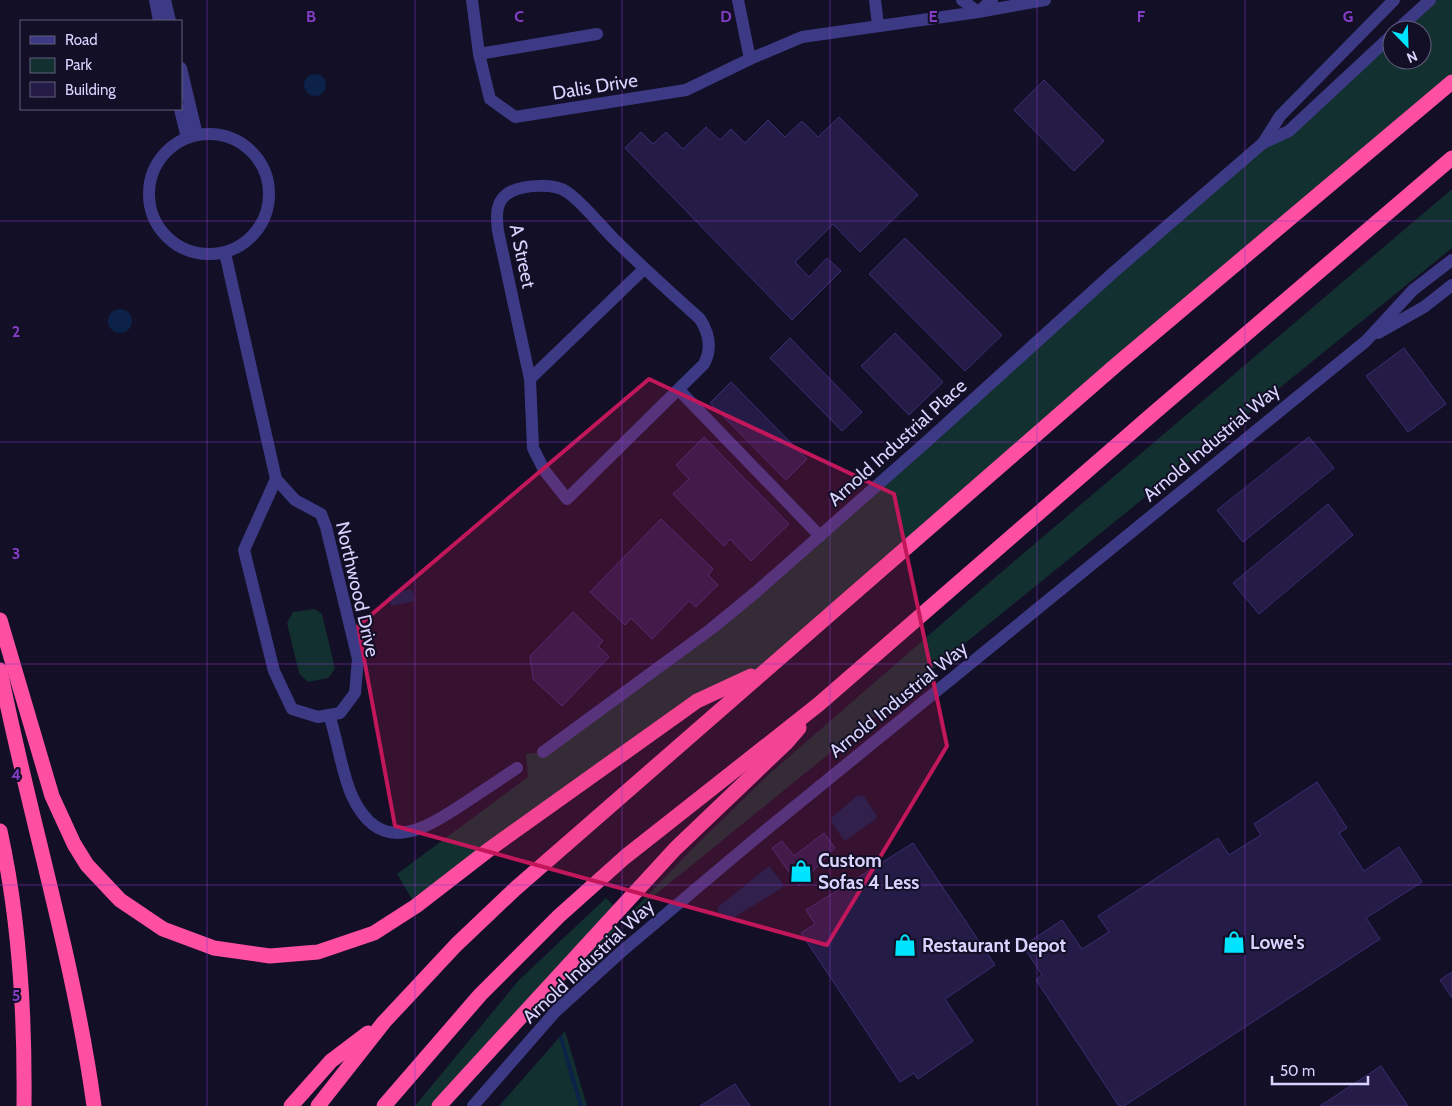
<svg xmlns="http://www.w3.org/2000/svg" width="1452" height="1106" viewBox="0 0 1452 1106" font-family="Cabin,sans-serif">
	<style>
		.green { fill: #12302f }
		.water { fill: #0c2248 }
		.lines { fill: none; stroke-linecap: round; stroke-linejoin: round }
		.stream { stroke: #0c2248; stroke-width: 4 }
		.building { fill: #241b47; stroke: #3b2d73 }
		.minor { stroke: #3d3a85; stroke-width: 12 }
		.highway { stroke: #ff4fa3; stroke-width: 15 }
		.marked { fill: #c2185b; fill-opacity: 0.2; stroke: #c2185b; stroke-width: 4; stroke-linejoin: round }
		.grid { fill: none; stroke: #843dc5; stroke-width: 1; stroke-opacity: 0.55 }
		.labels { text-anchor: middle; stroke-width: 4; stroke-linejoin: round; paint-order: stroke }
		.street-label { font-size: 19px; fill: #d9d4ff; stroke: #130f26 }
		.poi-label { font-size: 19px; font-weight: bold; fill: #d9d4ff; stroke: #130f26; text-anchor: start }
		.grid-label { font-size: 16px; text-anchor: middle; font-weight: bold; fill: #843dc5; stroke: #130f26; stroke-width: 4; stroke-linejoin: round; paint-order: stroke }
	</style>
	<rect width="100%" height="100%" fill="#130f26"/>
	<!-- green -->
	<g class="green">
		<path d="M1430 0H1452V82L768 668 697 701 416 906 397 874 528 777 526 754 544 752 711 629 1196 200 1289 131 1392 35V60H1422V30H1397Z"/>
		<path d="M1452 189V248L623 921 693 848 768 775 998 575Z"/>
		<path d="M315 609 322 614 335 669 328 678 308 682 299 673 287 623 293 612Z"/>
		<path d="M606 898 614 906 603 919 615 930 546 999 449 1106H415L519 980Z"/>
		<path d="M565 1031 587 1106H499Z"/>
	</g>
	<!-- water -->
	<g class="water">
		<circle cx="315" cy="85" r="11"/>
		<circle cx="120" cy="321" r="12"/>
		<path d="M412 589 415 601 391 606 389 594Z"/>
		<path d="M863 795 877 816 876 819 846 840 843 839 832 823 831 818 857 796Z"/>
		<path d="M769 866 784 885 782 888 728 921 718 912V907Z"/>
	</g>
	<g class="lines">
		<!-- stream -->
		<path class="stream" d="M561 1038 581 1106"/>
	</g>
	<!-- building -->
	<g class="building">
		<path d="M1044 80 1104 141 1074 171 1014 110Z"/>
		<path d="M839 117 918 195 860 252 833 224 795 262 809 277 827 258 841 271 792 320 625 148 641 132 653 144 666 132 683 149 706 127 720 140 731 129 745 143 768 120 785 137 802 121 818 137Z"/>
		<path d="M905 238 1002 335 965 371 869 274Z"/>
		<path d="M895 333 943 382 909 415 861 366Z"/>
		<path d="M790 338 862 412 842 431 770 358Z"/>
		<path d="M1404 348 1446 404 1408 432 1366 376Z"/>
		<path d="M731 382 807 459 786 480 710 403Z"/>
		<path d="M704 437 789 524 751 561 730 539 724 546 673 494 689 479 676 465Z"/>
		<path d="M1309 437 1334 468 1243 542 1217 510Z"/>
		<path d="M1328 504 1353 535 1259 614 1233 583Z"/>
		<path d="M661 519 713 569 708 575 718 585 696 607 689 601 652 639 631 618 625 625 590 592Z"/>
		<path d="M573 612 603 641 598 646 609 657 562 706 533 679 530 656Z"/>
		<path d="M1317 782 1347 828 1339 833 1364 871 1399 847 1422 882 1366 918 1380 939 1124 1106H1119L1036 980 1042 975 1023 946 1062 920 1082 949 1109 932 1098 916 1218 838 1229 855 1261 835 1254 824Z"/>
		<path d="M824 833 835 848 799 886 772 848 782 841 794 856Z"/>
		<path d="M913 843 995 965 945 999 973 1041 918 1079 914 1073 900 1082 801 933 815 924 806 910Z"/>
		<path d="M1452 972V998L1440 980Z"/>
		<path d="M1381 1066 1408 1106H1320Z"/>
		<path d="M735 1084 750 1106H700Z"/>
	</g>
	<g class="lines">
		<!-- minor -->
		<g class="minor">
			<path d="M155 0 159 21"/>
			<path d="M165 0 170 21"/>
			<path d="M472 0 479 54 490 99 515 117 686 90 750 59 802 37 978 12 1045 0"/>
			<path d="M738 0 750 59"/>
			<path d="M875 0 878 25"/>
			<path d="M962 0 978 12 992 0"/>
			<path d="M1397 30 1430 0"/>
			<path d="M479 54 597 34"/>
			<path d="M181 68 197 135"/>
			<path d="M180 109 187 138"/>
			<circle cx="209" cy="194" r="60"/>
			<path d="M1263 143 1289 131 1392 35"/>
			<path d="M225 253 276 479 295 500 321 514 326 527 358 659 355 693 340 713 318 717 292 709 274 671 244 550 276 479"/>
			<path d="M1378 333 1424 307 1452 285"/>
			<path d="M530 379 498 231C496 215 495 199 512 191 526 185 554 183 567 192 581 201 601 226 613 238 641 266 670 292 700 319 709 333 712 349 704 364L567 499 544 470 533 448 530 379 644 269"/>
			<path d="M679 390 820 536"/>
			<path d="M329 715C338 741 341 771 352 796 380 856 422 831 463 804 481 792 499 780 517 768"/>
			<path d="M543 752 711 629 756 592 924 444 1115 271 1263 143 1280 116 1394 0"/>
			<path d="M473 1106 555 1012 621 952 755 839 1366 341 1413 290 1452 260"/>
		</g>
		<!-- highway -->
		<g class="highway">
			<path d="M0 620 52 796 74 844 87 865 120 900 163 929 214 948 270 956 318 952 374 933 416 906 491 848 697 701 751 676"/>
			<path d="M0 670C29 816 74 959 94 1106"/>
			<path d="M0 831C20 921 25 1014 24 1106"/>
			<path d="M291 1106 331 1061 368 1033"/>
			<path d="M318 1106 384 1022 456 945 515 889 1116 365 1452 82"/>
			<path d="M384 1106 480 995 559 916 625 857 819 704 1155 412 1452 158"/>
			<path d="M439 1106 675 849 786 743 799 728"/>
		</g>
	</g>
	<!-- marked area -->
	<path class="marked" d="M649 379 894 494 947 746 827 945 395 826 358 626Z"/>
	<!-- grid -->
	<path class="grid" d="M207 0V1106M415 0V1106M622 0V1106M830 0V1106M1037 0V1106M1245 0V1106M0 221H1452M0 442H1452M0 664H1452M0 885H1452"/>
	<!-- icons -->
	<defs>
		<symbol id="shop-bare" viewBox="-9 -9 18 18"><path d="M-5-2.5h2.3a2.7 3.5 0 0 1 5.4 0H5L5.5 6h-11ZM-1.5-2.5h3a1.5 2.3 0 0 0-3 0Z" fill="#00e5ff" stroke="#130f26" stroke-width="2.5" paint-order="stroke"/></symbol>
	</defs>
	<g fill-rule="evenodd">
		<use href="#shop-bare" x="785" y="855" width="32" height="32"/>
		<use href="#shop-bare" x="1218" y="926" width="32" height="32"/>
		<use href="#shop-bare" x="889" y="929" width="32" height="32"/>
	</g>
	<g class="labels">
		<!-- street labels -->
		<g class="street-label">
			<text transform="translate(595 86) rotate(-9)" y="7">Dalis Drive</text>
			<text transform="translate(523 256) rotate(78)" y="7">A Street</text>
			<text transform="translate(897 442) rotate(-42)" y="7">Arnold Industrial Place</text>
			<text transform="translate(1211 442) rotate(-40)" y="7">Arnold Industrial Way</text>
			<text transform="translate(358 589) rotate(77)" y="7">Northwood Drive</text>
			<text transform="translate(898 699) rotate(-39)" y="7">Arnold Industrial Way</text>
			<text transform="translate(588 961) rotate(-43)" y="7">Arnold Industrial Way</text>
		</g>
		<!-- poi labels -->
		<g class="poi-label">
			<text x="818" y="867">Custom<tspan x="818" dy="22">Sofas 4 Less</tspan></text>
			<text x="1250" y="949">Lowe's</text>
			<text x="922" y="952">Restaurant Depot</text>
		</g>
	</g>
	<g class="grid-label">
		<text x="311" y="22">B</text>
		<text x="519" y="22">C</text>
		<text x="726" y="22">D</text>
		<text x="933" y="22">E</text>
		<text x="1141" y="22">F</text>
		<text x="1348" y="22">G</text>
		<text x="16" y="337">2</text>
		<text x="16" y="559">3</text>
		<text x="16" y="780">4</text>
		<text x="16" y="1001">5</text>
	</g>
	<!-- legend -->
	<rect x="20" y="20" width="162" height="90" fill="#130f26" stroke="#625e7d"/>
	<rect x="30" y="36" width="25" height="8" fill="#3d3a85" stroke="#625e7d"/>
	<text x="65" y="45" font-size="15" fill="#d9d4ff">Road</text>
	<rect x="30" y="58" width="25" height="15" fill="#12302f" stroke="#625e7d"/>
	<text x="65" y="70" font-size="15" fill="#d9d4ff">Park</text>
	<rect x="30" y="82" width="25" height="15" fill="#241b47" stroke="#625e7d"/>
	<text x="65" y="95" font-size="15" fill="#d9d4ff">Building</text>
	<!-- north arrow -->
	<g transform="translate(1407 45) rotate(157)"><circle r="24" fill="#130f26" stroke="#625e7d"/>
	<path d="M0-4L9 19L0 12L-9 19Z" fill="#00e5ff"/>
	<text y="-8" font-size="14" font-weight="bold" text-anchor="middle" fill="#d9d4ff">N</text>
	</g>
	<!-- scale -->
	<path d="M1272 1076v8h96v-8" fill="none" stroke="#d9d4ff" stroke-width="2.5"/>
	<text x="1280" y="1076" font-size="15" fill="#d9d4ff" stroke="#130f26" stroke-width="4" paint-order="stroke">50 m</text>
</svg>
